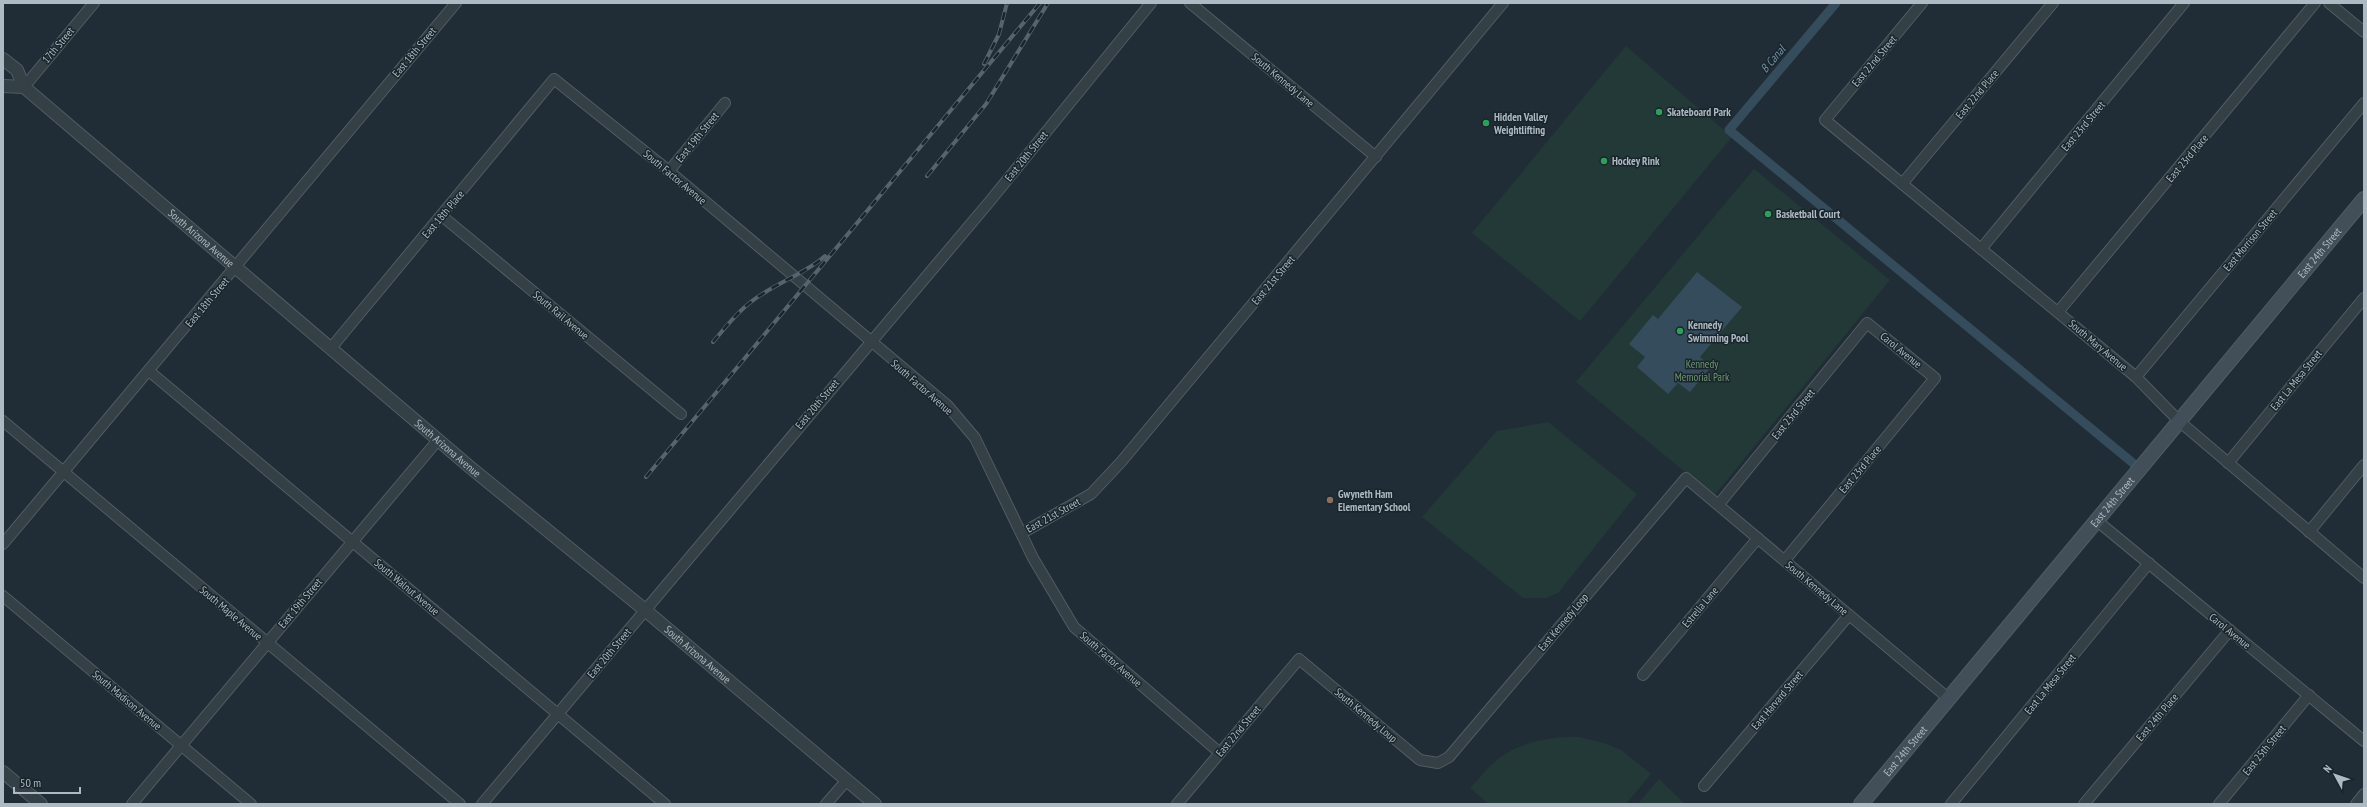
<svg xmlns="http://www.w3.org/2000/svg" width="2367" height="807" viewBox="0 0 2367 807" font-family="'PT Sans Narrow',sans-serif">
	<style>
		.green { fill: #233937 }
		.water { fill: #354c5c }
		.lines { fill: none; stroke-linecap: round; stroke-linejoin: round }
		.canal { stroke: #354c5c; stroke-width: 9 }
		.minor-casing { stroke: #515d64; stroke-width: 12 }
		.tertiary-casing { stroke: #515d64; stroke-width: 14 }
		.secondary-casing { stroke: #515d64; stroke-width: 16 }
		.minor { stroke: #343f46; stroke-width: 10 }
		.tertiary { stroke: #343f46; stroke-width: 12 }
		.secondary { stroke: #424f59; stroke-width: 14 }
		.rail-casing { stroke: #56646d; stroke-width: 4 }
		.rail { stroke: #19242b; stroke-width: 2.5; stroke-dasharray: 8; stroke-linecap: butt }
		.leisure-dot { fill: #2e9e5b; stroke: #19242b; stroke-width: 1.5 }
		.education-dot { fill: #8d6e63; stroke: #19242b; stroke-width: 1.5 }
		.labels { text-anchor: middle; stroke-width: 3; stroke-linejoin: round; paint-order: stroke }
		.street-label { font-size: 11px; fill: #aebac3; stroke: #19242b }
		.poi-label { font-size: 11px; font-weight: bold; fill: #aebac3; stroke: #19242b; text-anchor: start }
		.park-label { font-size: 11px; fill: #6f9771; stroke: #19242b }
		.water-label { font-size: 12px; font-style: italic; fill: #7090a6; stroke: #19242b }
	</style>
	<rect width="100%" height="100%" fill="#212d36"/>
	<!-- green -->
	<g class="green">
		<path d="M1626 46 1732 137 1580 321 1472 233Z"/>
		<path d="M1754 169 1890 280 1714 496 1576 382Z"/>
		<path d="M1548 422 1637 494 1558 593 1546 598H1523L1422 517 1497 431Z"/>
		<path d="M1578 737 1604 743 1621 750 1651 774 1626 804H1489L1470 788C1479 779 1488 767 1498 759 1521 741 1550 737 1578 737Z"/>
		<path d="M1659 779 1685 804H1638Z"/>
	</g>
	<!-- water -->
	<path class="water" d="M1697 272 1742 307 1700 357 1711 367 1690 392 1678 383 1668 394 1637 367 1645 357 1629 344 1653 315 1658 319Z"/>
	<g class="lines">
		<!-- canal -->
		<path class="canal" d="M1836 3 1729 130 2139 468"/>
		<defs>
			<g id="minor">
				<path d="M1190 3 1376 157"/>
				<path d="M1922 3 1825 120 2136 377 2179 421 2364 578"/>
				<path d="M2329 3 2364 32"/>
				<path d="M24 87 94 3"/>
				<path d="M669 171 725 103"/>
				<path d="M1902 184 2053 3"/>
				<path d="M442 216 681 414"/>
				<path d="M1981 249 2184 3"/>
				<path d="M2058 312 2315 3"/>
				<path d="M331 348 554 79 669 171 947 405 975 438 1033 558 1074 627 1220 753"/>
				<path d="M149 371 665 804"/>
				<path d="M2136 377 2364 103"/>
				<path d="M3 421 460 804"/>
				<path d="M2228 463 2364 298"/>
				<path d="M1719 504 1867 323 1935 378 1785 560"/>
				<path d="M2096 520 2364 741"/>
				<path d="M2309 532 2364 465"/>
				<path d="M1022 533 1091 494 1121 462 1503 3"/>
				<path d="M3 544 456 3"/>
				<path d="M3 596 251 804"/>
				<path d="M1643 675 1758 538"/>
				<path d="M1704 786 1849 615"/>
				<path d="M132 804 438 440"/>
				<path d="M482 804 990 201 1151 3"/>
				<path d="M826 804 847 780"/>
				<path d="M1177 804 1299 659 1420 760 1438 763 1449 757 1686 478 1948 698"/>
				<path d="M1951 804 2149 563"/>
				<path d="M2084 804 2230 630"/>
				<path d="M2219 804 2309 695"/>
				<path d="M2356 804 2364 794"/>
			</g>
			<g id="tertiary">
				<path id="s1" d="M3 59 17 70 24 87 471 468 645 610 875 804"/>
				<path d="M3 86 24 87"/>
				<path d="M3 772 41 804"/>
			</g>
			<g id="secondary">
				<path id="s2" d="M1861 804 2364 199"/>
			</g>
		</defs>
		<!-- minor casing -->
		<use href="#minor" class="minor-casing"/>
		<!-- tertiary casing -->
		<use href="#tertiary" class="tertiary-casing"/>
		<!-- secondary casing -->
		<use href="#secondary" class="secondary-casing"/>
		<!-- minor -->
		<use href="#minor" class="minor"/>
		<!-- tertiary -->
		<use href="#tertiary" class="tertiary"/>
		<!-- secondary -->
		<use href="#secondary" class="secondary"/>
		<defs>
			<g id="rail">
				<path d="M984 64 999 34 1007 3"/>
				<path d="M927 176 986 104 1048 3"/>
				<path d="M713 342C728 324 743 305 764 293 784 280 807 272 825 256"/>
				<path d="M646 477 1040 3"/>
			</g>
		</defs>
		<!-- rail casing -->
		<use href="#rail" class="rail-casing"/>
		<!-- rail -->
		<use href="#rail" class="rail"/>
	</g>
	<!-- markers -->
	<g class="leisure-dot">
		<circle cx="1659" cy="112" r="4"/>
		<circle cx="1486" cy="123" r="4"/>
		<circle cx="1604" cy="161" r="4"/>
		<circle cx="1768" cy="214" r="4"/>
		<circle cx="1680" cy="331" r="4"/>
	</g>
	<circle class="education-dot" cx="1330" cy="500" r="4"/>
	<g class="labels">
		<!-- street labels -->
		<g class="street-label">
			<text transform="translate(58 45) rotate(-50)" y="4">17th Street</text>
			<text transform="translate(414 52) rotate(-50)" y="4">East 18th Street</text>
			<text transform="translate(1874 61) rotate(-50)" y="4">East 22nd Street</text>
			<text transform="translate(1283 80) rotate(40)" y="4">South Kennedy Lane</text>
			<text transform="translate(1977 94) rotate(-50)" y="4">East 22nd Place</text>
			<text transform="translate(2083 126) rotate(-50)" y="4">East 23rd Street</text>
			<text transform="translate(697 137) rotate(-51)" y="4">East 19th Street</text>
			<text transform="translate(1026 156) rotate(-51)" y="4">East 20th Street</text>
			<text transform="translate(2187 158) rotate(-50)" y="4">East 23rd Place</text>
			<text transform="translate(675 177) rotate(40)" y="4">South Factor Avenue</text>
			<text transform="translate(443 214) rotate(-50)" y="4">East 18th Place</text>
			<text dy="4" stroke="none"><textPath href="#s1" startOffset="269">South Arizona Avenue</textPath></text>
			<text transform="translate(2250 240) rotate(-50)" y="4">East Morrison Street</text>
			<text dy="4" stroke="none"><textPath href="#s2" startOffset="717">East 24th Street</textPath></text>
			<text transform="translate(1273 280) rotate(-50)" y="4">East 21st Street</text>
			<text transform="translate(207 302) rotate(-50)" y="4">East 18th Street</text>
			<text transform="translate(561 315) rotate(40)" y="4">South Rail Avenue</text>
			<text transform="translate(2098 345) rotate(40)" y="4">South Mary Avenue</text>
			<text transform="translate(1901 350) rotate(39)" y="4">Carol Avenue</text>
			<text transform="translate(2296 380) rotate(-51)" y="4">East La Mesa Street</text>
			<text transform="translate(922 387) rotate(41)" y="4">South Factor Avenue</text>
			<text transform="translate(817 404) rotate(-50)" y="4">East 20th Street</text>
			<text transform="translate(1793 414) rotate(-51)" y="4">East 23rd Street</text>
			<text dy="4" stroke="none"><textPath href="#s1" startOffset="593">South Arizona Avenue</textPath></text>
			<text transform="translate(1860 469) rotate(-50)" y="4">East 23rd Place</text>
			<text dy="4" stroke="none"><textPath href="#s2" startOffset="393">East 24th Street</textPath></text>
			<text transform="translate(1053 515) rotate(-29)" y="4">East 21st Street</text>
			<text transform="translate(407 587) rotate(40)" y="4">South Walnut Avenue</text>
			<text transform="translate(1817 588) rotate(40)" y="4">South Kennedy Lane</text>
			<text transform="translate(300 603) rotate(-50)" y="4">East 19th Street</text>
			<text transform="translate(1700 607) rotate(-50)" y="4">Estrella Lane</text>
			<text transform="translate(231 613) rotate(40)" y="4">South Maple Avenue</text>
			<text transform="translate(1563 622) rotate(-50)" y="4">East Kennedy Loop</text>
			<text transform="translate(2230 631) rotate(39)" y="4">Carol Avenue</text>
			<text transform="translate(609 653) rotate(-50)" y="4">East 20th Street</text>
			<text dy="4" stroke="none"><textPath href="#s1" startOffset="917">South Arizona Avenue</textPath></text>
			<text transform="translate(1111 659) rotate(41)" y="4">South Factor Avenue</text>
			<text transform="translate(2050 684) rotate(-51)" y="4">East La Mesa Street</text>
			<text transform="translate(127 700) rotate(40)" y="4">South Madison Avenue</text>
			<text transform="translate(1777 700) rotate(-50)" y="4">East Harvard Street</text>
			<text transform="translate(1366 715) rotate(40)" y="4">South Kennedy Loup</text>
			<text transform="translate(2157 717) rotate(-50)" y="4">East 24th Place</text>
			<text transform="translate(1238 731) rotate(-50)" y="4">East 22nd Street</text>
			<text dy="4" stroke="none"><textPath href="#s2" startOffset="69">East 24th Street</textPath></text>
			<text transform="translate(2264 750) rotate(-51)" y="4">East 25th Street</text>
		</g>
		<!-- poi labels -->
		<g class="poi-label">
			<text x="1667" y="116">Skateboard Park</text>
			<text x="1494" y="121">Hidden Valley<tspan x="1494" dy="13">Weightlifting</tspan></text>
			<text x="1612" y="165">Hockey Rink</text>
			<text x="1776" y="218">Basketball Court</text>
			<text x="1688" y="329">Kennedy<tspan x="1688" dy="13">Swimming Pool</tspan></text>
			<text x="1338" y="498">Gwyneth Ham<tspan x="1338" dy="13">Elementary School</tspan></text>
		</g>
		<!-- park labels -->
		<g class="park-label">
			<text x="1702" y="368">Kennedy<tspan x="1702" dy="13">Memorial Park</tspan></text>
		</g>
		<!-- water labels -->
		<g class="water-label">
			<text transform="translate(1773 59) rotate(-50)" y="4">B Canal</text>
		</g>
	</g>
	<!-- border -->
	<rect width="2367" height="807" fill="none" stroke="#aebac3" stroke-width="8"/>
	<!-- north arrow -->
	<g transform="translate(2335 775) rotate(310)" stroke="#19242b" stroke-width="3" paint-order="stroke">
	<path d="M0-3L7 15L0 10L-7 15Z" fill="#aebac3"/>
	<text y="-6" font-size="11" font-weight="bold" text-anchor="middle" fill="#aebac3">N</text>
	</g>
	<!-- scale -->
	<path d="M14 787v6h66v-6" fill="none" stroke="#aebac3" stroke-width="2"/>
	<text x="20" y="787" font-size="12" fill="#aebac3" stroke="#19242b" stroke-width="3" paint-order="stroke">50 m</text>
</svg>
